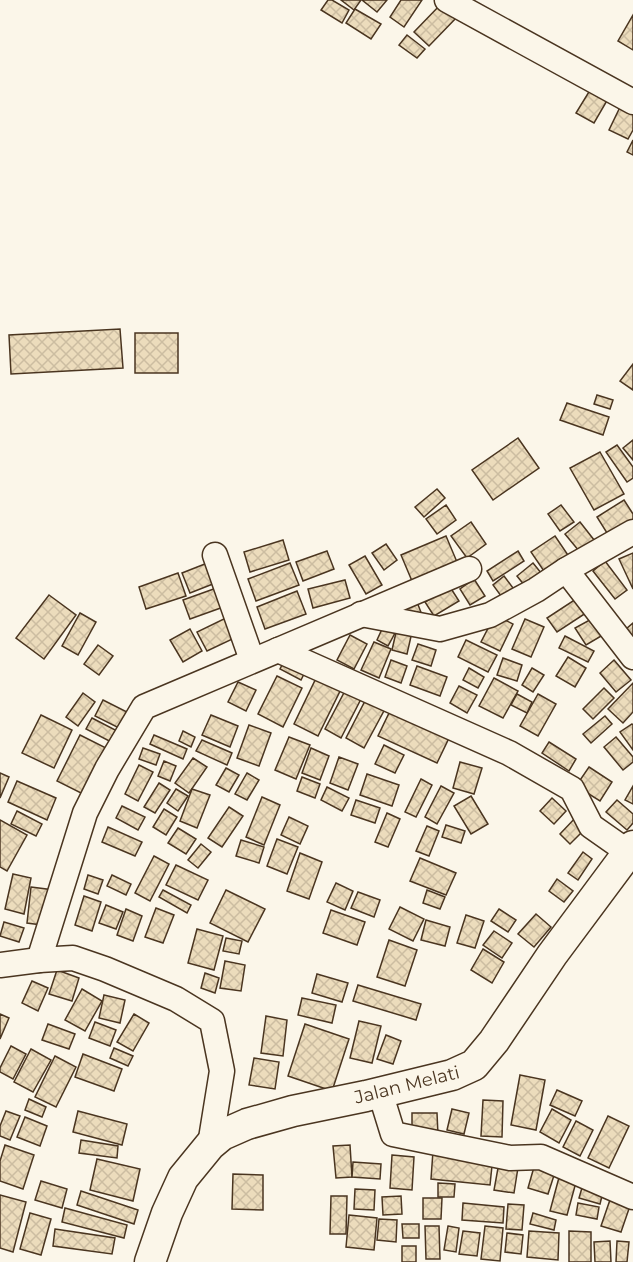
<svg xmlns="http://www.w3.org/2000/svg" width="633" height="1262" viewBox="0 0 633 1262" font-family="Montserrat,sans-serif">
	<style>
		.building { fill: url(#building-cross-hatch); stroke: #4a3520; stroke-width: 1.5 }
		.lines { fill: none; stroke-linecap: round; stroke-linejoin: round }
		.minor-casing { stroke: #4a3520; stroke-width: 27 }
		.major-casing { stroke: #4a3520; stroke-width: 33 }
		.minor { stroke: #fbf6e9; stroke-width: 24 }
		.major { stroke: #fbf6e9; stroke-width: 30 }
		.labels { text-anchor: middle; stroke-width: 4.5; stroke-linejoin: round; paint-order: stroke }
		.street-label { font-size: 18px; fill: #4a3520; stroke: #fbf6e9 }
	</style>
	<defs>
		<pattern id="building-cross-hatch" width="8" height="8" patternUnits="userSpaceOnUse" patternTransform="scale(1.5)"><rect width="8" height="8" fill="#ecdcbc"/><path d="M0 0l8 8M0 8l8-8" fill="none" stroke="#ccbda1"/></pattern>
	</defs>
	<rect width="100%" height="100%" fill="#fbf6e9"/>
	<!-- building -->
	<g class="building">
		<path d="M328 0H332L349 10 342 23 321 10Z"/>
		<path d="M341 0H361L354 10Z"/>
		<path d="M362 0H387L377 12Z"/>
		<path d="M401 0H422L404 27 390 17Z"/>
		<path d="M442 3 457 17 429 46 414 32Z"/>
		<path d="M355 9 381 24 371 39 346 23Z"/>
		<path d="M633 15V50L618 41Z"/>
		<path d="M407 35 425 49 417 58 399 45Z"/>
		<path d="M595 82 612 92 594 123 576 113Z"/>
		<path d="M623 101 633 106V130L628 139 609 130Z"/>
		<path d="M633 140V155L627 152Z"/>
		<path d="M120 329 123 368 11 374 9 335Z"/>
		<rect x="135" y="333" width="43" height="40"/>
		<path d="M633 364V390L620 381Z"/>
		<path d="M597 395 613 400 610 409 594 404Z"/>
		<path d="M567 403 609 417 603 435 560 420Z"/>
		<path d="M518 438 539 468 493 500 472 470Z"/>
		<path d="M633 440V460L623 448Z"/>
		<path d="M617 445 633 467V478L627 482 606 452Z"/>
		<path d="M600 452 624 494 594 510 570 468Z"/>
		<path d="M437 489 445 498 424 517 415 507Z"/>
		<path d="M624 500 633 514V527L612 541 597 517Z"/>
		<path d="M446 505 456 520 437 534 426 519Z"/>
		<path d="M561 505 574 522 560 531 548 514Z"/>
		<path d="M471 522 486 544 467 558 451 536Z"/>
		<path d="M580 522 598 545 584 557 565 534Z"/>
		<path d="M446 536 457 562 412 581 401 555Z"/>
		<path d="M555 536 572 561 548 577 531 552Z"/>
		<path d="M283 540 289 560 250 572 244 552Z"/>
		<path d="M386 544 397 560 384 570 372 553Z"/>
		<path d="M327 551 334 569 303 581 296 562Z"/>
		<path d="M518 551 524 561 493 581 487 571Z"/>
		<path d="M633 553V589L619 559Z"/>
		<path d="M365 556 382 585 366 594 349 565Z"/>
		<path d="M215 560 223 580 190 593 182 573Z"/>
		<path d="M605 561 627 590 615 599 593 571Z"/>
		<path d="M290 563 299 585 256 601 248 579Z"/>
		<path d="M533 563 546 579 529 591 517 576Z"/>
		<path d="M178 573 186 596 146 609 139 587Z"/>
		<path d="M504 576 516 592 504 600 493 585Z"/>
		<path d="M474 579 485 596 470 605 460 589Z"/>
		<path d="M345 580 350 598 313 608 308 589Z"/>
		<path d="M222 586 229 605 190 619 183 600Z"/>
		<path d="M450 587 459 601 434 616 425 602Z"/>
		<path d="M297 591 306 614 265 629 257 607Z"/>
		<path d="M49 595 76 615 44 659 16 638Z"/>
		<path d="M579 597 589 611 557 632 547 618Z"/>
		<path d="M417 602 422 615 404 621 400 609Z"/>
		<path d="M80 613 96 622 78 655 62 646Z"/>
		<path d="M232 615 241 635 207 651 197 632Z"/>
		<path d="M495 615 513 624 500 651 481 642Z"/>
		<path d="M597 616 608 632 586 645 575 628Z"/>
		<path d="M525 619 544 627 531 657 512 649Z"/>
		<path d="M633 623V650L620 634Z"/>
		<path d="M383 627 395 633 388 646 377 640Z"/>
		<path d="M397 628 412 632 407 654 392 650Z"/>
		<path d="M190 629 202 651 183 662 170 640Z"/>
		<path d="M350 635 367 644 354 669 337 660Z"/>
		<path d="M565 636 594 651 588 662 559 648Z"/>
		<path d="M466 640 497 655 488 672 458 657Z"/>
		<path d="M374 642 391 649 379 678 361 670Z"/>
		<path d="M418 644 436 650 431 666 412 660Z"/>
		<path d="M98 645 113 656 99 675 84 664Z"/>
		<path d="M568 657 586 668 575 687 556 676Z"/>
		<path d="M503 658 522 665 517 681 497 675Z"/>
		<path d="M285 659 306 670 301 680 280 669Z"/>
		<path d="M391 660 407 666 401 683 385 677Z"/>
		<path d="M614 660 631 680 616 692 600 673Z"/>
		<path d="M417 666 447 677 440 696 410 685Z"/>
		<path d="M469 668 484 677 478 688 463 680Z"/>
		<path d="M532 668 544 675 533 692 522 685Z"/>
		<path d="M319 672 344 683 318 736 294 724Z"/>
		<path d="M277 676 302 688 283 727 258 714Z"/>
		<path d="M494 678 518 691 503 718 479 706Z"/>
		<path d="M238 682 256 690 246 711 228 702Z"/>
		<path d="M633 683V712L623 723 608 709Z"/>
		<path d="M459 686 477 695 467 713 450 703Z"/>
		<path d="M347 687 363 695 341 738 325 729Z"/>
		<path d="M604 688 614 698 593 719 583 709Z"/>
		<path d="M83 693 95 702 78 726 66 717Z"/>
		<path d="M517 694 532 702 527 713 511 705Z"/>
		<path d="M538 694 556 704 538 736 520 726Z"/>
		<path d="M367 697 386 707 364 748 346 738Z"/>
		<path d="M103 700 131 714 123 730 95 716Z"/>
		<path d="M390 711 449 738 437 763 378 736Z"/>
		<path d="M41 715 72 730 54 768 22 753Z"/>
		<path d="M211 715 238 726 230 747 202 735Z"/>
		<path d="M605 716 612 724 591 743 583 734Z"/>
		<path d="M92 718 123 734 117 745 86 729Z"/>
		<path d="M632 724 633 725V750L620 732Z"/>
		<path d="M249 725 271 733 259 766 237 758Z"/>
		<path d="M183 731 195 737 191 747 179 741Z"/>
		<path d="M80 735 110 750 87 796 57 781Z"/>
		<path d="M154 735 187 749 183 759 150 744Z"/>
		<path d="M289 737 310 745 296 779 275 770Z"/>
		<path d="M616 737 633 757V762L623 770 604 747Z"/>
		<path d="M202 740 232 753 227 765 196 751Z"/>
		<path d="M549 742 576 759 569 771 542 753Z"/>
		<path d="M384 745 404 755 395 773 375 764Z"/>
		<path d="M143 748 160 754 156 765 139 759Z"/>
		<path d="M311 748 329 756 320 780 302 773Z"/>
		<path d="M339 757 358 764 348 790 330 783Z"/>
		<path d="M193 758 207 767 189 793 175 783Z"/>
		<path d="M164 761 176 766 170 781 158 776Z"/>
		<path d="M460 762 482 768 474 794 453 788Z"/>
		<path d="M139 765 153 772 138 801 125 794Z"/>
		<path d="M589 767 612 782 600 801 576 786Z"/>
		<path d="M226 768 239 775 229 792 216 785Z"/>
		<path d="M0 773 9 777 0 798Z"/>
		<path d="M247 773 259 780 247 800 235 794Z"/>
		<path d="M367 774 399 785 392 806 360 795Z"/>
		<path d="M302 777 320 784 315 798 297 791Z"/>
		<path d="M421 779 432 785 416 817 405 812Z"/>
		<path d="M17 781 56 798 47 820 8 802Z"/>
		<path d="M159 783 170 790 155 813 144 807Z"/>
		<path d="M441 786 454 793 437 824 425 817Z"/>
		<path d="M633 786V804L625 800Z"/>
		<path d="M327 787 349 798 342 811 321 800Z"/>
		<path d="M176 789 188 796 178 811 167 803Z"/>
		<path d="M192 789 210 795 197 828 180 821Z"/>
		<path d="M471 796 488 824 471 834 454 806Z"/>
		<path d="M262 797 280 805 264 845 246 837Z"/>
		<path d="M552 798 566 811 554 824 540 811Z"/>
		<path d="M356 800 380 808 375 823 351 815Z"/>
		<path d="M617 800 633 814V823L627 830 606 812Z"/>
		<path d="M122 806 145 817 138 830 116 818Z"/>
		<path d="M229 807 243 816 222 847 208 838Z"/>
		<path d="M164 809 177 817 166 835 153 827Z"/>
		<path d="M17 811 42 824 36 836 11 824Z"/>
		<path d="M387 813 400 819 388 847 375 842Z"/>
		<path d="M577 816 587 827 570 844 560 834Z"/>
		<path d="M289 817 308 826 300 844 281 835Z"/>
		<path d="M0 820 27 835 7 871 0 867Z"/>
		<path d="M446 825 465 831 461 843 442 837Z"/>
		<path d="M427 826 439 831 429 856 416 851Z"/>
		<path d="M108 827 142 842 135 856 102 842Z"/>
		<path d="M178 828 196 839 186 854 168 843Z"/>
		<path d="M277 839 298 847 287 874 267 866Z"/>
		<path d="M241 840 264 847 259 863 236 856Z"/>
		<path d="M201 844 211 852 198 868 188 860Z"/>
		<path d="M583 852 592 859 578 880 568 873Z"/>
		<path d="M300 853 322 862 309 899 287 891Z"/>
		<path d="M154 856 169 864 150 901 135 893Z"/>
		<path d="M420 858 456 873 446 895 410 881Z"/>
		<path d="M176 865 208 880 198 900 166 885Z"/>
		<path d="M13 874 31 878 24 914 5 909Z"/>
		<path d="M88 875 103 880 98 894 84 889Z"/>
		<path d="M112 875 131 884 126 895 107 886Z"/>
		<path d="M557 879 573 891 564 902 549 891Z"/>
		<path d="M336 883 353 891 345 910 327 902Z"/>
		<path d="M31 887 54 890 49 926 27 923Z"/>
		<path d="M163 890 191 905 187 913 159 897Z"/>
		<path d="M226 890 265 909 248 942 210 923Z"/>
		<path d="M427 890 445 897 440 909 423 903Z"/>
		<path d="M358 892 380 900 374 917 351 908Z"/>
		<path d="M84 896 101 902 92 931 75 925Z"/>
		<path d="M106 905 123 912 116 929 99 923Z"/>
		<path d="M400 907 424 919 413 941 389 929Z"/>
		<path d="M156 908 174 915 163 943 145 937Z"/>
		<path d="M126 909 142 916 133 941 117 935Z"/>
		<path d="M499 909 516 920 508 932 491 921Z"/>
		<path d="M331 910 365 922 357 945 323 933Z"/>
		<path d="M536 914 551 927 534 947 518 934Z"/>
		<path d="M466 915 484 921 475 948 457 943Z"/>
		<path d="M426 920 450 927 445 946 421 940Z"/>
		<path d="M4 922 24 928 19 942 0 936Z"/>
		<path d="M197 929 223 936 214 970 188 963Z"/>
		<path d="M494 931 512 943 502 958 483 945Z"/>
		<path d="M226 938 242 941 239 954 223 951Z"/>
		<path d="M389 940 417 950 405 986 377 977Z"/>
		<path d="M483 949 504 962 492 983 471 970Z"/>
		<path d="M225 961 245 965 241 991 220 988Z"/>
		<path d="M57 970 79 978 72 1001 49 994Z"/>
		<path d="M205 973 219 978 215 993 201 988Z"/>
		<path d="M317 974 348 983 342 1002 312 993Z"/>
		<path d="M32 981 48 988 38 1011 22 1003Z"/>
		<path d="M358 985 421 1004 416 1020 353 1001Z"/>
		<path d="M82 989 102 1001 85 1031 65 1020Z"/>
		<path d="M104 995 125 1000 120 1023 99 1018Z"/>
		<path d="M302 998 336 1005 332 1023 298 1015Z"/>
		<path d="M0 1014 9 1018 0 1039Z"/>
		<path d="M134 1014 149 1023 133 1051 117 1042Z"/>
		<path d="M266 1016 287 1020 283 1056 261 1053Z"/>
		<path d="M359 1021 381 1026 372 1063 350 1058Z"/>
		<path d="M95 1022 116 1030 110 1046 89 1038Z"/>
		<path d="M48 1024 75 1034 69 1049 42 1040Z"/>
		<path d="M305 1024 349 1039 332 1091 288 1076Z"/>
		<path d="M386 1035 401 1041 393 1064 377 1059Z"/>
		<path d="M11 1046 26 1054 13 1079 0 1072V1068Z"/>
		<path d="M114 1048 133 1056 128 1066 110 1058Z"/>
		<path d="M31 1049 51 1060 33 1092 14 1082Z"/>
		<path d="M83 1054 122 1069 114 1091 75 1077Z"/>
		<path d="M55 1056 76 1067 56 1107 35 1097Z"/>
		<path d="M254 1058 279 1062 275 1089 249 1085Z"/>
		<path d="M520 1075 545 1080 536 1130 511 1125Z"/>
		<path d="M557 1090 582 1101 575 1116 550 1105Z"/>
		<path d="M29 1099 46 1107 42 1117 25 1110Z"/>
		<path d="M483 1100 503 1101 502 1137 481 1136Z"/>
		<path d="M452 1109 469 1113 464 1134 447 1130Z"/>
		<path d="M552 1109 571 1120 559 1143 540 1132Z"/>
		<path d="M6 1111 20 1116 10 1140 0 1136V1126Z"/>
		<path d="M78 1111 127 1124 122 1145 73 1132Z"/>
		<path d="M412 1113H437L438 1135H412Z"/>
		<path d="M608 1116 629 1126 609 1168 588 1158Z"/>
		<path d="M25 1117 47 1126 40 1146 17 1137Z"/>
		<path d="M576 1121 593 1130 580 1156 563 1147Z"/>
		<path d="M81 1140 118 1146 117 1158 79 1153Z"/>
		<path d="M5 1145 34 1155 23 1189 0 1181V1161Z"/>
		<path d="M350 1145 352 1177 336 1178 333 1146Z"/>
		<path d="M433 1151 493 1156 490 1185 431 1179Z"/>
		<path d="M392 1155 414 1157 412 1190 390 1188Z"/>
		<path d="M500 1157 519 1161 514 1193 494 1190Z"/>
		<path d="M97 1159 140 1169 133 1201 90 1190Z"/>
		<path d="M536 1160 557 1166 548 1194 528 1188Z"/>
		<path d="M353 1162 381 1164 380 1179 352 1177Z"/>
		<path d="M561 1170 578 1175 567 1215 550 1211Z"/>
		<path d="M233 1174 263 1175V1210L232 1209Z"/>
		<path d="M41 1181 67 1189 62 1208 35 1200Z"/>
		<path d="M584 1181 604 1188 600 1204 579 1198Z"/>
		<path d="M438 1183 455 1184 454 1197H438Z"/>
		<path d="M355 1189 375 1190 374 1210 354 1209Z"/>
		<path d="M81 1191 138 1210 134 1224 77 1205Z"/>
		<path d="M612 1194 632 1200 621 1232 601 1226Z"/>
		<path d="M0 1195 26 1202 13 1252 0 1248Z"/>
		<path d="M331 1196H347L346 1234H330Z"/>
		<path d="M401 1196 402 1214 383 1215 382 1197Z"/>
		<path d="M423 1198H442L441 1219H423Z"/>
		<path d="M463 1203 504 1207 503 1223 462 1220Z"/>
		<path d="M578 1203 599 1207 597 1219 576 1215Z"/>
		<path d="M508 1204 524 1205 522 1230 506 1229Z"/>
		<path d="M65 1208 127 1225 124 1238 62 1222Z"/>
		<path d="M30 1213 51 1219 41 1255 20 1249Z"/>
		<path d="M533 1213 556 1220 554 1230 530 1224Z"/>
		<path d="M349 1215 377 1218 374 1250 346 1247Z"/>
		<path d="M379 1219 397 1220 396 1242 377 1240Z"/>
		<path d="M402 1224H419V1238H403Z"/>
		<path d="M425 1226H439L440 1259H426Z"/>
		<path d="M448 1226 459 1228 456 1252 444 1250Z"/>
		<path d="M485 1226 503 1228 500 1261 481 1259Z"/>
		<path d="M55 1229 115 1238 112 1254 53 1246Z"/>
		<path d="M463 1231 480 1233 477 1256 459 1254Z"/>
		<path d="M529 1231 559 1233 558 1260 527 1257Z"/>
		<path d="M569 1231 591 1232V1262H569Z"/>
		<path d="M507 1233 523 1235 521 1254 505 1252Z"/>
		<path d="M610 1241 611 1262H595L594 1242Z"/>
		<path d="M617 1241 629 1242 627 1262H616Z"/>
		<rect x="402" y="1246" width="14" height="16"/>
	</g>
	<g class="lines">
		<defs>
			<g id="minor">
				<path d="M447 0 633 102"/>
				<path d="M215 555 252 660"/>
				<path d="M566 570 633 657"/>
				<path d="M361 614 440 629 490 615 536 590 566 570 633 532"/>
				<path d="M278 650 509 753 572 789 591 826 628 852"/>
				<path d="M39 960 85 813 107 769 144 707 469 569"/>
				<path d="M0 965 39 960 73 958 105 969 176 999 212 1021 222 1071 210 1145"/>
				<path d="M380 1092 393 1134 510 1158 541 1157 633 1197"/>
			</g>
			<path id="major" d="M150 1262 167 1213 183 1178 210 1145 222 1135 247 1124 293 1111 366 1096 452 1075 474 1065 494 1041 552 955 633 846"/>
		</defs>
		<!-- minor casing -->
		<use href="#minor" class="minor-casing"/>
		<!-- major casing -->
		<use href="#major" class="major-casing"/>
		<!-- minor -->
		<use href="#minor" class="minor"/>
		<!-- major -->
		<use href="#major" class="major"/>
	</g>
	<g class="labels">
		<!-- street labels -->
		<g class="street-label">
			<text transform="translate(407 1085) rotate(-14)" y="6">Jalan Melati</text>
		</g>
	</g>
</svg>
